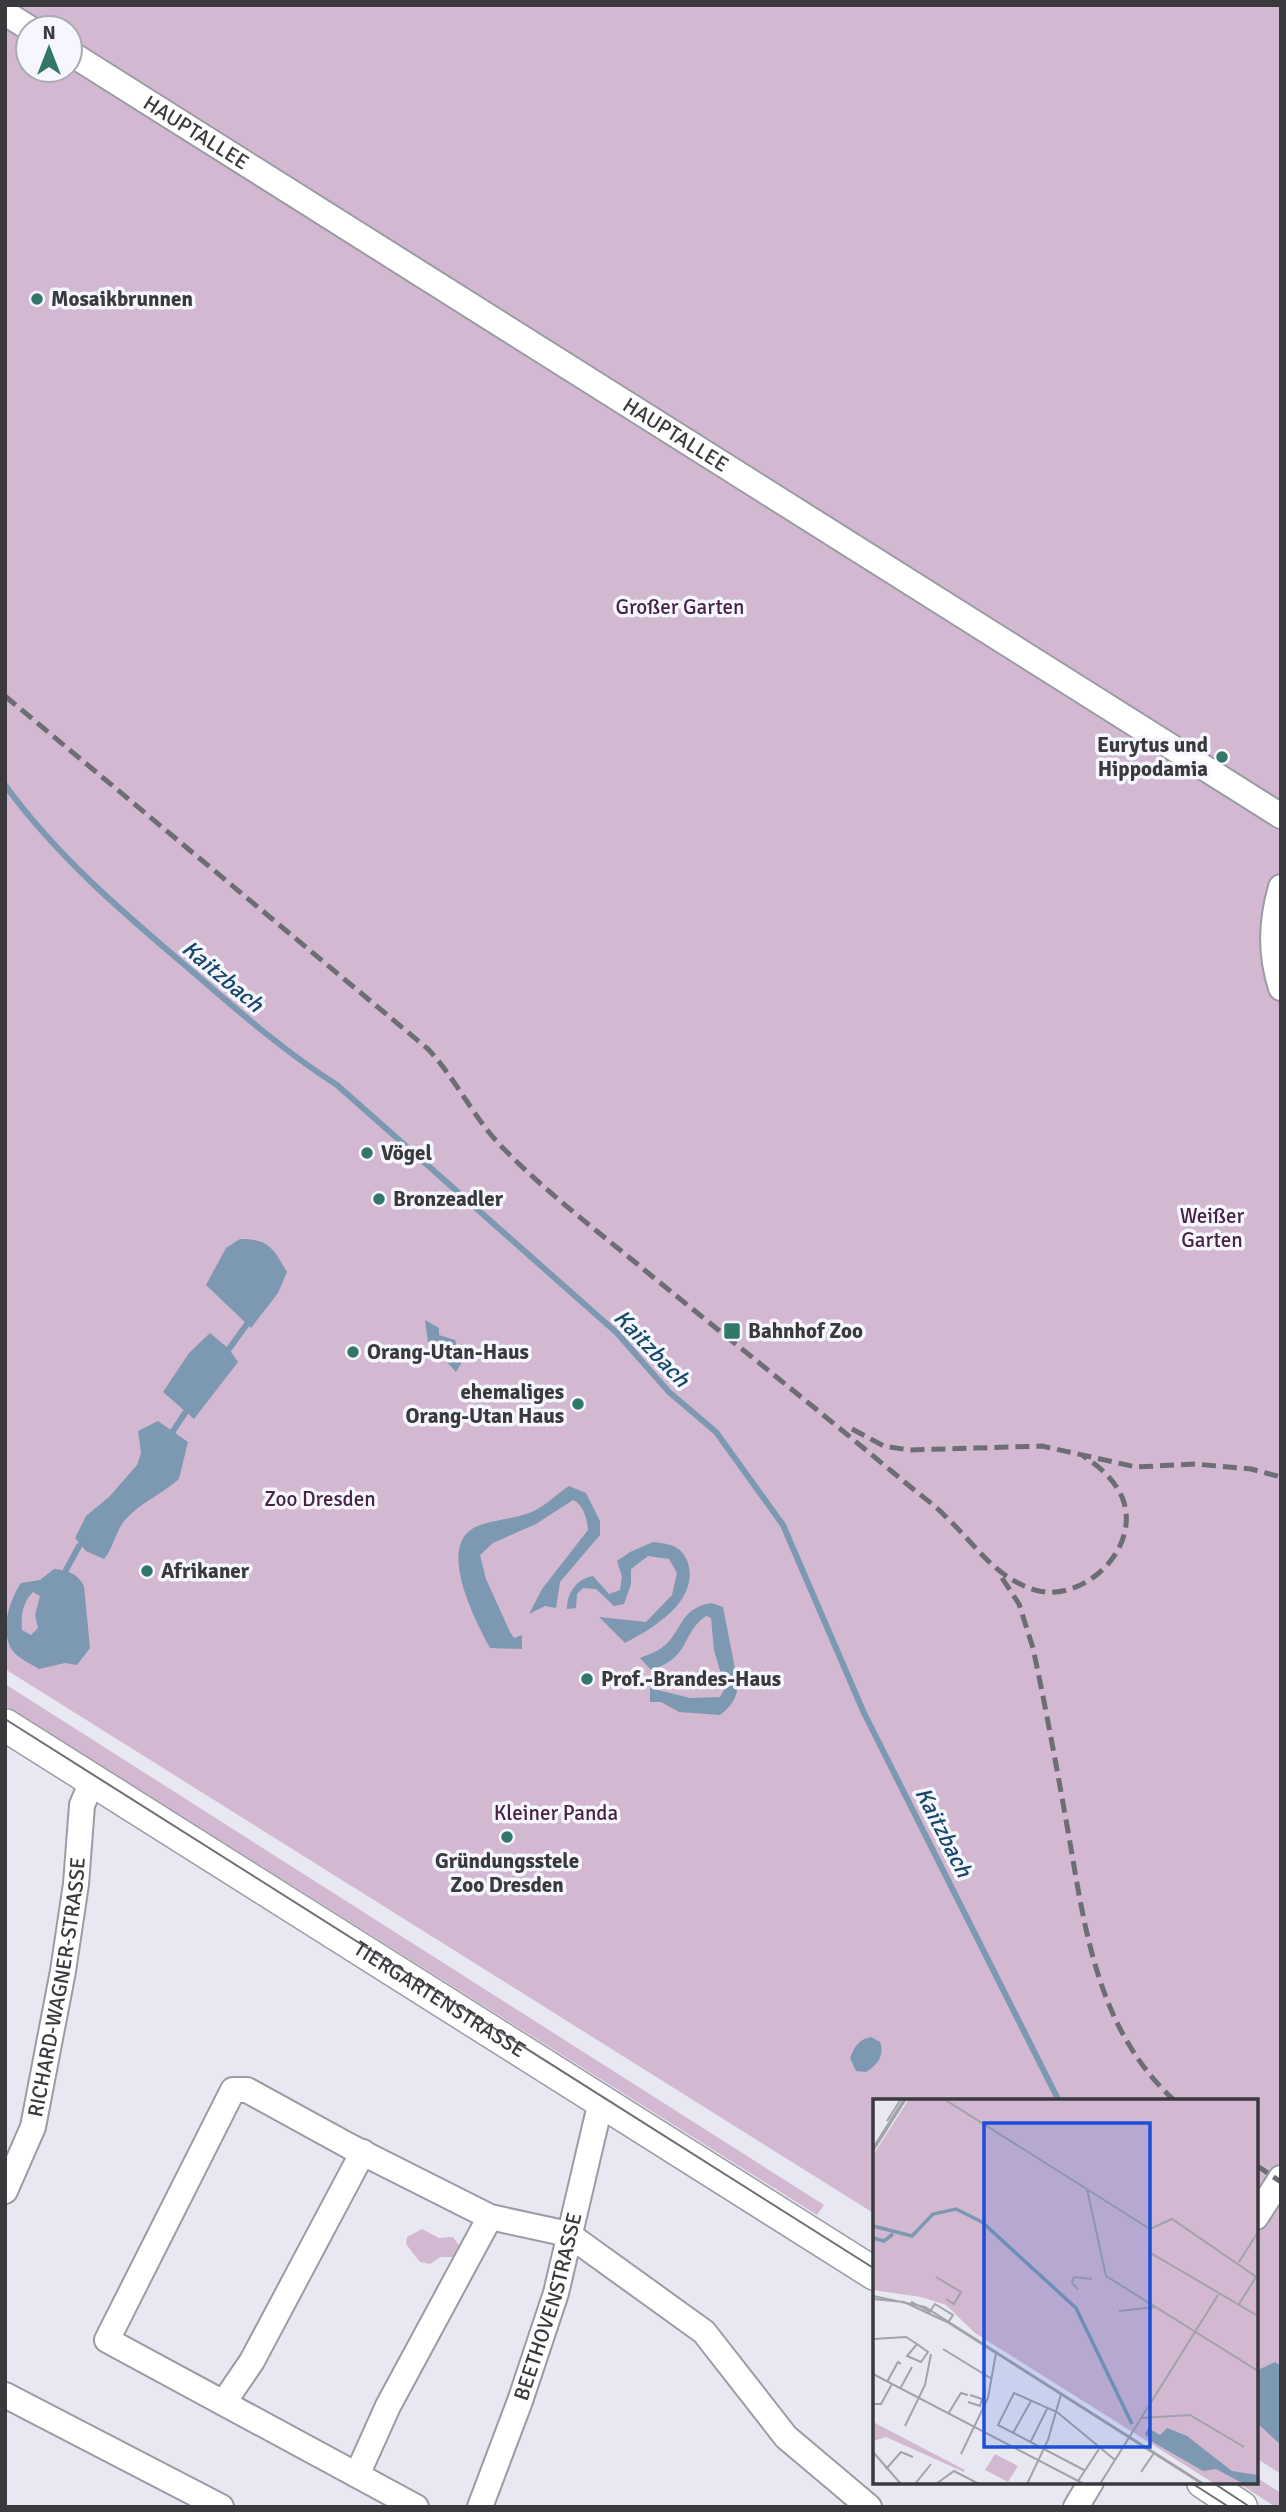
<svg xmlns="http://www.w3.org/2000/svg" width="1286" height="2512" viewBox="0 0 1286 2512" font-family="Signika,sans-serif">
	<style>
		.green { fill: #d3b8d1; fill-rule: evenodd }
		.water { fill: #7c99b1; fill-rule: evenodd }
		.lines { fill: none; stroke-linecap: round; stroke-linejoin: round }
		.stream { stroke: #7c99b1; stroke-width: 6 }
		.minor-casing { stroke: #9b9ba4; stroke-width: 28 }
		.major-casing { stroke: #9b9ba4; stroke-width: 35 }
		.minor { stroke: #fff; stroke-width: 24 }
		.major { stroke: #fff; stroke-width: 32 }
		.tram { stroke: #6d6d74; stroke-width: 2 }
		.rail { stroke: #6d6d74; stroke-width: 5; stroke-dasharray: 14 7; stroke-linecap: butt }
		.poi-dot { fill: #33776b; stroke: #f6f6fe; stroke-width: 2.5 }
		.labels { text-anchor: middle; stroke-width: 7; stroke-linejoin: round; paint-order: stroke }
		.street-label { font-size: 21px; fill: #39393e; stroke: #f6f6fe }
		.poi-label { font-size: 21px; font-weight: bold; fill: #39393e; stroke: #f6f6fe; text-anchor: start }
		.park-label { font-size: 21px; fill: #472246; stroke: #f6f6fe }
		.water-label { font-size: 23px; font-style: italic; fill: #16476a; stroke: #f6f6fe }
		.inset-river { fill: none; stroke: #7c99b1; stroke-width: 3.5 }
		.inset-road { fill: none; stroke: #a2a2aa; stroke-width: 2 }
		.view { fill: #1d4ed8; fill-opacity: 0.15; stroke: #1d4ed8; stroke-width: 3.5 }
		.inset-edge { fill: none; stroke: #39393e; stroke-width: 3.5 }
	</style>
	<rect width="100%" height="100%" fill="#e8e8f2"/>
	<!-- green -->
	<g class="green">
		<path d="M5 5H1281V2474L1256 2458V2101H875V2214L5 1669ZM28 28H70V70H28Z"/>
		<path d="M5 1684 824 2205 817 2215 5 1705Z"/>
		<path d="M422 2229 439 2238 453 2237 461 2248 458 2257H440L430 2264 420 2262 406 2244 407 2237Z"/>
		<path d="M1256 2477 1281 2493V2507H1276L1237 2482H1256Z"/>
	</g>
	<!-- water -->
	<g class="water">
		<path d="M240 1239C269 1239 273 1248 287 1272L278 1293 251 1328 206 1285 226 1248Z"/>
		<path d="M425 1320 439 1328V1335L455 1340 462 1362 456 1372 428 1342Z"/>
		<path d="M210 1333 229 1349 238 1362 194 1419 163 1392 189 1353Z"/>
		<path d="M158 1421 188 1442 179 1479C161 1495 142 1501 125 1520 115 1532 114 1547 104 1559L86 1551 75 1538 86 1516 109 1497 137 1465 141 1453 138 1431Z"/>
		<path d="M569 1486 586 1493 600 1521V1535L560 1582 556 1608 545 1606 529 1614 542 1589 588 1530C587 1519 584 1505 573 1500L536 1524 493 1543 480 1555 486 1579 510 1632 514 1638 522 1635V1649L490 1648C477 1624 438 1551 472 1529 484 1521 514 1519 529 1513 545 1507 555 1495 569 1486Z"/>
		<path d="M653 1542C669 1544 682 1545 688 1563 699 1601 654 1628 625 1643L599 1617 646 1622 672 1595 677 1573 669 1559 648 1556 631 1569V1584L624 1604 614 1606 596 1589 583 1588 577 1594 576 1608 567 1609C567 1592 577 1579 593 1576L609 1594 620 1590 622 1576 617 1561 630 1552Z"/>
		<path d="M54 1569C68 1570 78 1574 84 1586L90 1648 77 1665 65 1663 39 1669C31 1664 18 1658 12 1650 0 1630 9 1601 21 1583L40 1580ZM33 1592 40 1596 35 1615 38 1628 31 1635 22 1630C21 1615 22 1603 33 1592Z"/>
		<path d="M711 1603 723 1607 738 1684C737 1699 731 1706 720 1715L679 1712 661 1702H650V1688L690 1698 720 1697 725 1688 714 1650 711 1618 706 1616C680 1634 692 1657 651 1670L640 1658C646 1655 654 1653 660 1649 683 1634 677 1609 711 1603Z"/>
		<path d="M871 2037 880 2042C885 2056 877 2065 866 2072L856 2071 850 2058C855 2046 858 2040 871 2037Z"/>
		<path d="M1275 2362 1281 2366V2445L1256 2422V2377L1260 2369Z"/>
	</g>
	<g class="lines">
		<!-- stream -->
		<g class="stream">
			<path d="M5 785C56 855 120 910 186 966 235 1008 282 1050 337 1085L617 1333 669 1392 716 1432 783 1525 864 1713 1059 2101"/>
			<path d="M229 1349 247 1324"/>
			<path d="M173 1431 185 1413"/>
			<path d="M66 1570 79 1546"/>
		</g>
		<defs>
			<g id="minor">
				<path d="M5 13 29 28"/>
				<path id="s1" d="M70 53 1281 816"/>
				<path d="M1281 887C1271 922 1270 953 1281 988"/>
				<path id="s2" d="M5 2191 33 2127 63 1971 76 1884 82 1805 93 1779"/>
				<path d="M1256 2217 1281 2178"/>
				<path d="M5 2395 221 2507"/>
				<path d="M224 2402 252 2361 363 2152"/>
				<path d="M357 2475 388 2406 490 2217"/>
				<path d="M416 2507 107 2340 233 2090H247L349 2146 490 2217 568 2234 704 2332 786 2437 869 2507"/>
				<path id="s3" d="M480 2507 520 2401 556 2293 601 2101"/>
				<path d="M1076 2507 1091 2482"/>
			</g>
			<g id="major">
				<path id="s4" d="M5 1725 875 2274"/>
				<path d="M1203 2482 1241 2507"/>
			</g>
		</defs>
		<!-- minor casing -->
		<use href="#minor" class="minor-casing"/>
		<!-- major casing -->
		<use href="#major" class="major-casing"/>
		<!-- minor -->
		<use href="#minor" class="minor"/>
		<!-- major -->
		<use href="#major" class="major"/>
		<!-- tram -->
		<g class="tram">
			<path d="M5 1719 875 2269"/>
			<path d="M1190 2482 1229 2507"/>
			<path d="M1212 2482 1250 2507"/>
		</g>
		<!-- rail -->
		<g class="rail">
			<path d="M5 696 428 1049C457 1080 475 1121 505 1150 550 1196 604 1236 653 1277 738 1346 823 1414 907 1484 920 1495 935 1505 947 1518 977 1546 994 1577 1035 1590 1084 1604 1143 1547 1122 1497 1114 1479 1099 1466 1083 1456"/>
			<path d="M852 1429 884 1446 909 1450 1042 1446 1136 1467 1195 1464 1251 1469 1281 1477"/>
			<path d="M1002 1578 1019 1604 1033 1648C1046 1709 1057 1769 1068 1831 1085 1929 1097 2030 1175 2101"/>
			<path d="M1256 2165 1281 2182"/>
		</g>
	</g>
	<!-- markers -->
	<g class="poi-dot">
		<circle cx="37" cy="299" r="7"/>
		<circle cx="1222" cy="757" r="7"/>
		<circle cx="367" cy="1153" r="7"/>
		<circle cx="379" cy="1199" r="7"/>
		<rect x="723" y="1322" width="18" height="18" rx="3.5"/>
		<circle cx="353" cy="1352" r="7"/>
		<circle cx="578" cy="1404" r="7"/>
		<circle cx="147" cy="1571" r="7"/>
		<circle cx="587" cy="1679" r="7"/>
		<circle cx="507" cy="1837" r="7"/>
	</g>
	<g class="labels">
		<!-- street labels -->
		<g class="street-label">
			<text dy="7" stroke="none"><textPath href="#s1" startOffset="149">HAUPTALLEE</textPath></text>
			<text dy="7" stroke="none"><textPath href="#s1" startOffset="716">HAUPTALLEE</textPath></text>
			<text dy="7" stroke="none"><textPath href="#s2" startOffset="212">RICHARD-WAGNER-STRASSE</textPath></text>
			<text dy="7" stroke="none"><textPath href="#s4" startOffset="514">TIERGARTENSTRASSE</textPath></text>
			<text dy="7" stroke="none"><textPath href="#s3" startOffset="212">BEETHOVENSTRASSE</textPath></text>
		</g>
		<!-- poi labels -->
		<g class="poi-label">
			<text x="51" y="306">Mosaikbrunnen</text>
			<text x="1208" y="752" text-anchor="end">Eurytus und<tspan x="1208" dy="24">Hippodamia</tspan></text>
			<text x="381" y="1160">Vögel</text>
			<text x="393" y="1206">Bronzeadler</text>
			<text x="748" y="1338">Bahnhof Zoo</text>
			<text x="367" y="1359">Orang-Utan-Haus</text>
			<text x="564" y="1399" text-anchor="end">ehemaliges<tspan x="564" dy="24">Orang-Utan Haus</tspan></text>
			<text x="161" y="1578">Afrikaner</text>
			<text x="601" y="1686">Prof.-Brandes-Haus</text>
			<text x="507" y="1868" text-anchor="middle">Gründungsstele<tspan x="507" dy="24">Zoo Dresden</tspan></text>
		</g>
		<!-- park labels -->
		<g class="park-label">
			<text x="680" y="614">Großer Garten</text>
			<text x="1212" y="1223">Weißer<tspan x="1212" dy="24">Garten</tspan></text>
			<text x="320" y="1506">Zoo Dresden</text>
			<text x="556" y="1820">Kleiner Panda</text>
		</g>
		<!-- water labels -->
		<g class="water-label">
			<text transform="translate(223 976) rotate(40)" y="8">Kaitzbach</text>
			<text transform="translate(652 1348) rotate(46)" y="8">Kaitzbach</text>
			<text transform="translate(944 1832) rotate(63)" y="8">Kaitzbach</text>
		</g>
	</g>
	<!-- overview -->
	<g transform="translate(873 2099)">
		<rect width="385" height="385" fill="#e8e8f2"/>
		<path d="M36 0H385V385H342L102 234 73 206 48 198 0 191V56ZM0 323 92 371 91 373 13 338 0 342ZM122 355 145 367 135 383 112 371Z" fill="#d3b8d1"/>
		<path d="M275 329 287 336 294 329 314 337 359 372 385 376V385H371L343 370 330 372 278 342 272 335Z" fill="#7c99b1"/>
		<path class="inset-river" d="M0 127 39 137 60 115 83 110 109 123 203 209 259 325M0 139 11 142 20 135"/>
		<path class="inset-road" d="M71 0 277 130M14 22 28 0M0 49 31 0M0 52 33 0M214 90 233 177 385 272M277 130 276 153 385 217M277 130 299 120 385 179M366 163 385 133M63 178 88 193 81 205 73 200M205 190 199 184 201 178 219 180M0 197 52 208 331 385M0 200 31 203 74 223 329 385M38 203 58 213M366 205 383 178M57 212 62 205 80 216 76 222M246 212 282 208M0 240 33 238 44 245 55 253 48 263 34 257 44 245M70 250 119 280M0 275 211 385M14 283 25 263 28 265M27 290 39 268M95 303 107 307 109 300 97 296M0 305H8L19 285M75 315 88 294 95 296M268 319 317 316 371 348M32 327 52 286 58 255M140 334 158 302M157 344 174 310M0 353 28 385M88 355 115 299 123 254M13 370 28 353 40 358M211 371 125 326 141 294 184 313 242 361M268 373 281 354M205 382 226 350M42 385 58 365M63 385 81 372 106 385M154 385 175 341 188 295M227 385 345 196"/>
		<path class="view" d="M111 24H277V348H111Z"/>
		<rect width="385" height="385" class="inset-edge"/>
	</g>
	<!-- border -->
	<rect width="1286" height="2512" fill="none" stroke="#39393e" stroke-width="14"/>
	<!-- north arrow -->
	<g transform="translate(49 49)"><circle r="33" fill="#f6f6fe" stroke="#aaaab1" stroke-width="2"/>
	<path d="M0-5L12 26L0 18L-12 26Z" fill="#33776b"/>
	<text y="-10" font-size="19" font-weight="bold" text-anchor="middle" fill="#39393e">N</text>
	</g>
</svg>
